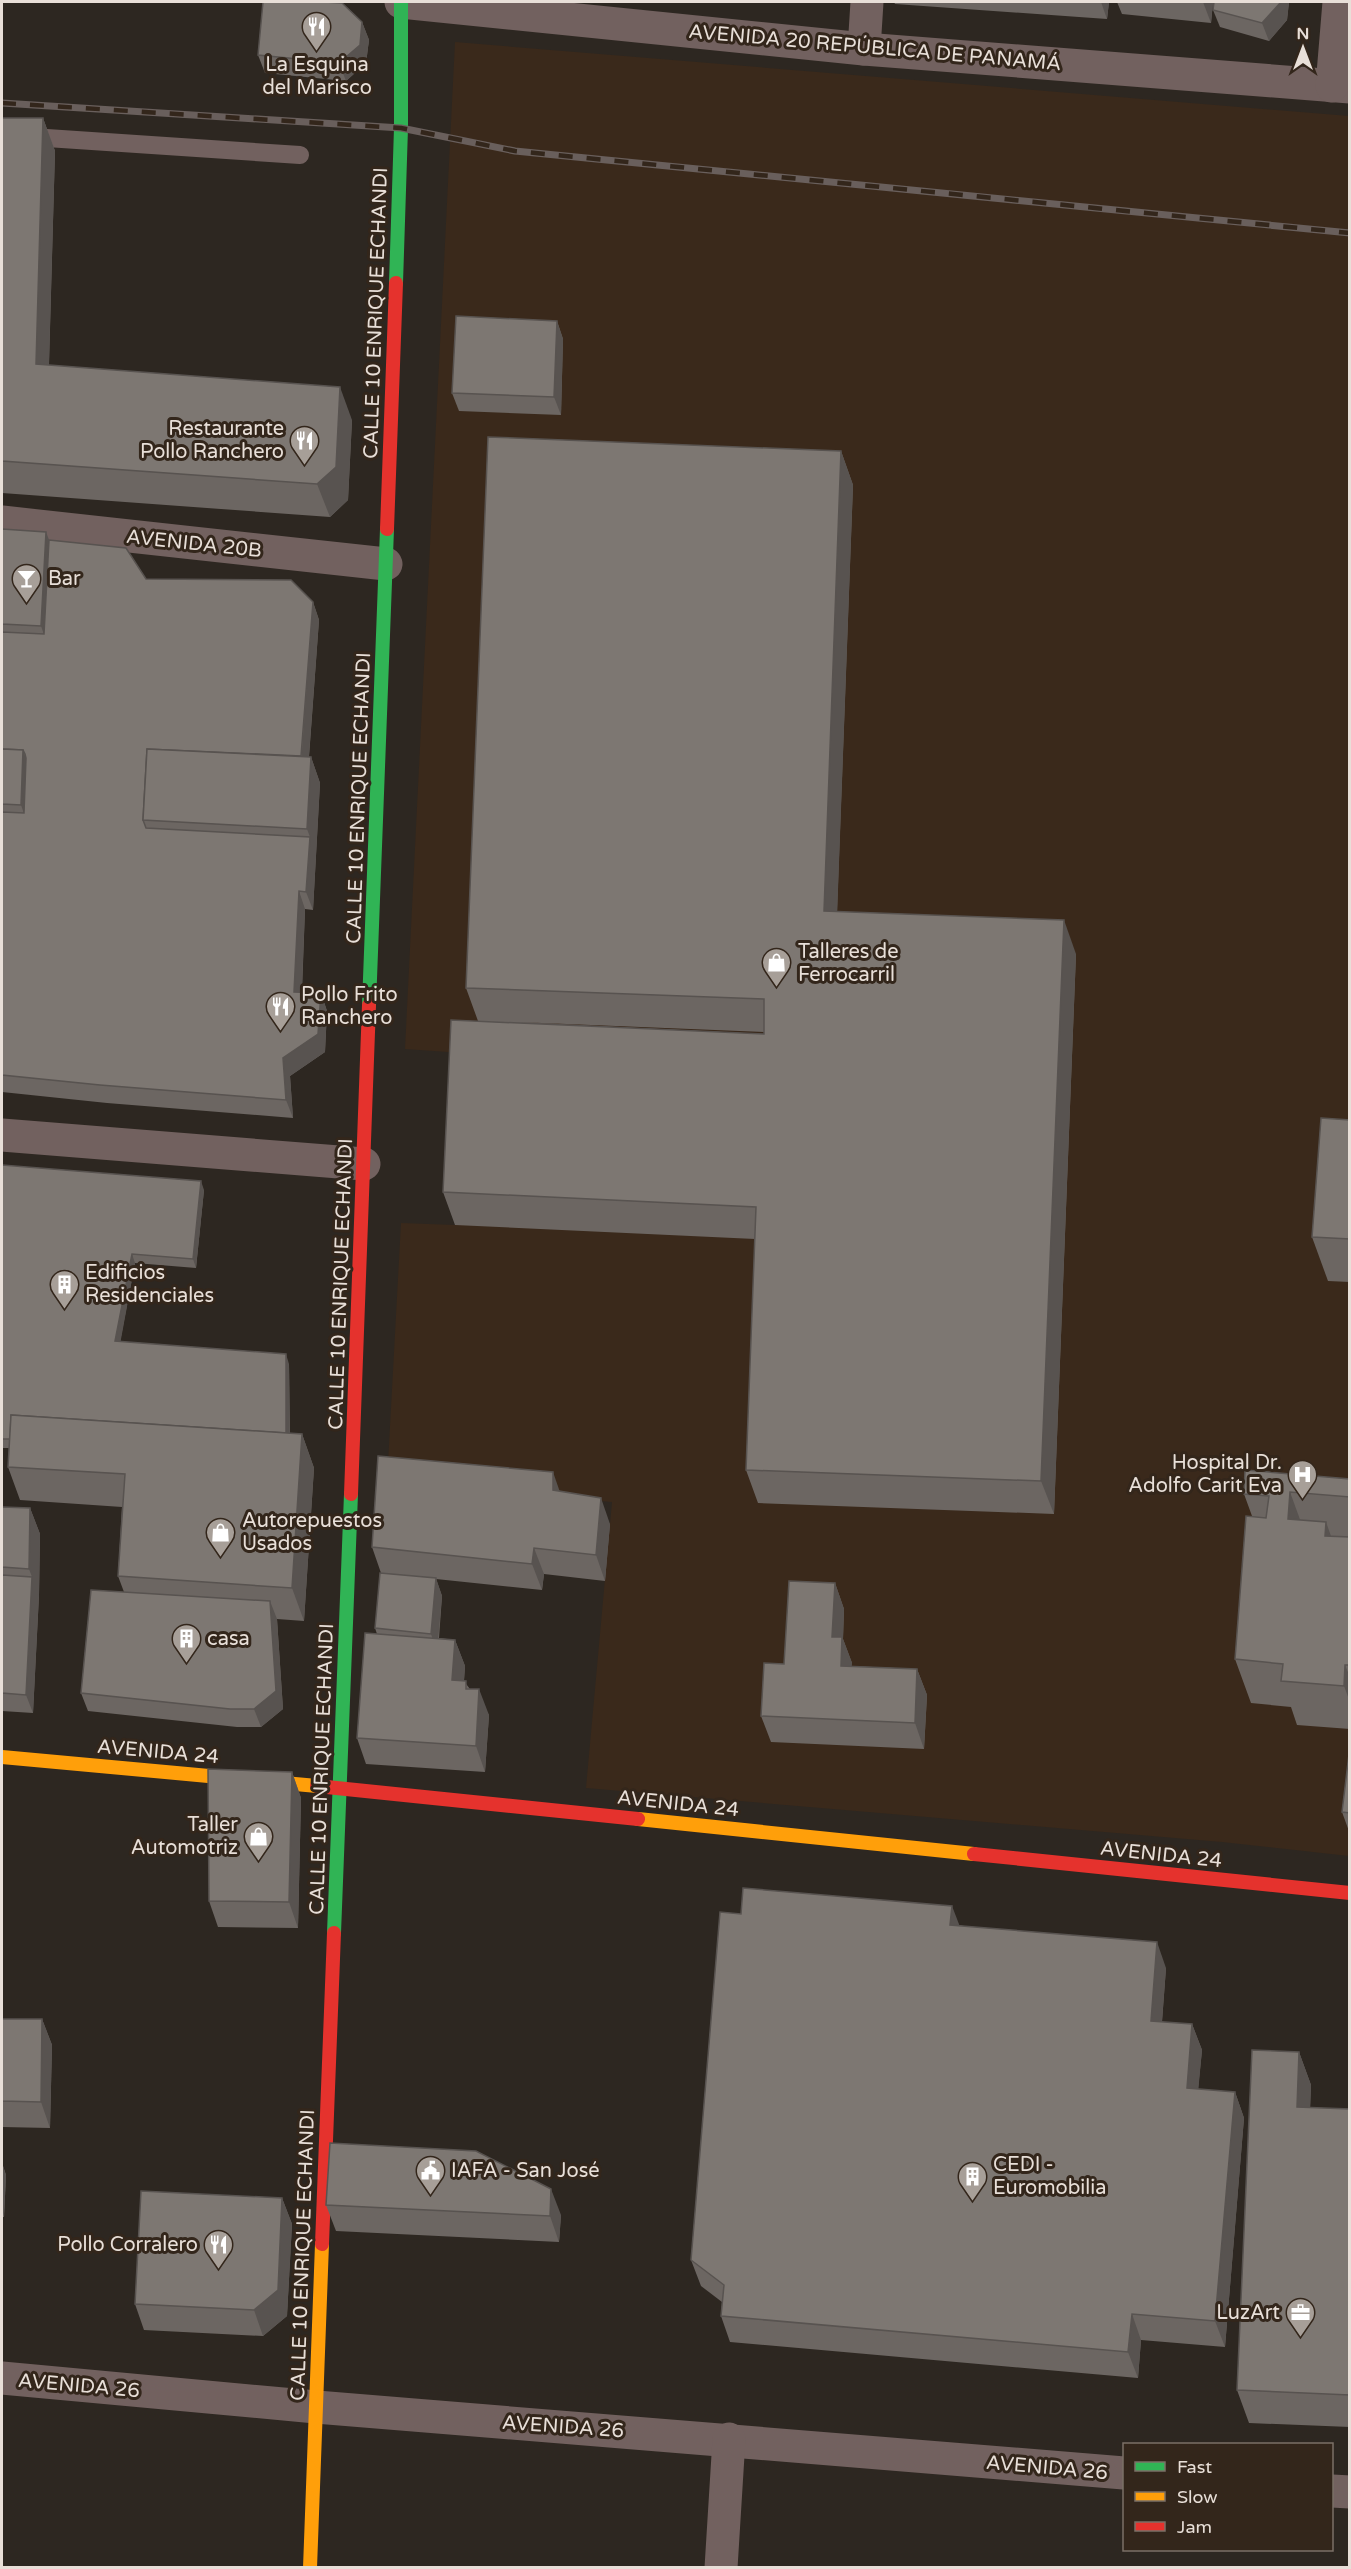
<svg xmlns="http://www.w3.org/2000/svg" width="1351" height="2569" viewBox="0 0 1351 2569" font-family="'Varela Round',sans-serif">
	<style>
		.built { fill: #3a291b }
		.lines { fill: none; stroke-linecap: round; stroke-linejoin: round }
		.lane { stroke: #72615f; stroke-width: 18 }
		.street { stroke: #72615f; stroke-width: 33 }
		.fast { stroke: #30b455; stroke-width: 14 }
		.slow { stroke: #ff9f0a; stroke-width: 14 }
		.jam { stroke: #e5322d; stroke-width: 14 }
		.rail-casing { stroke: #695f5c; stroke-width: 7 }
		.rail { stroke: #33261b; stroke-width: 4.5; stroke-dasharray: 14; stroke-linecap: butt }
		.wall { fill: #6c6662; fill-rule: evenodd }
		.shaded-wall { fill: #585350 }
		.building { fill: #7d7772; stroke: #585350; stroke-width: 1.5 }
		.labels { text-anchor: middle; stroke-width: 6; stroke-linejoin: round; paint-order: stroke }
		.street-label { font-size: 20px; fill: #e8dfd8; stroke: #33261b }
		.poi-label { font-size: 20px; fill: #e8dfd8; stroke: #33261b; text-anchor: start }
	</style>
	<rect width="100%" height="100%" fill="#2d2721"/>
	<!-- built -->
	<path class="built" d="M455 42 1349 116V1856L1222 1842 586 1788 612 1502 387 1482 401 1223 455 1225 463 1053 405 1049Z"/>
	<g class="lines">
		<!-- lane -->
		<path class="lane" d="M2 135 300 155"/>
		<!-- street -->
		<g class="street">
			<path d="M401 2 864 49 1350 87"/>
			<path d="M864 49 867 2"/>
			<path d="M1332 86 1339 2"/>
			<path d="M2 522 386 564"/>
			<path d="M2 1135 364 1164"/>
			<path d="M2 2378 316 2407 1124 2473"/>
			<path d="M1332 2491 1350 2492"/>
			<path d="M721 2568 729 2439"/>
		</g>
		<!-- fast -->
		<g class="fast">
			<path d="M396 283 401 128V2"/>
			<path d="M369 1005 387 529"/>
			<path d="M334 1933 351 1494"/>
		</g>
		<!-- slow -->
		<g class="slow">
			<path d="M2 1757 317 1786"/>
			<path d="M638 1819 974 1854"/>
			<path d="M310 2568 322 2244"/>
		</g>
		<!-- jam -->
		<g class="jam">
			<path d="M387 529 396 283"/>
			<path d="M351 1494 369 1005"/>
			<path d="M317 1786 638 1819"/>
			<path d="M974 1854 1350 1893"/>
			<path d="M322 2244 334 1933"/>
		</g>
		<defs>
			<path id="rail" d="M2 103 401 128 515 151 1350 233"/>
		</defs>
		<!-- rail casing -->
		<use href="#rail" class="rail-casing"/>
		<!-- rail -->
		<use href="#rail" class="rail"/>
	</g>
	<!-- wall -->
	<g class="wall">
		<path d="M894 2H1109L1107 19 895 4Z"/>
		<path d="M1117 2H1213L1211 23 1122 14Z"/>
		<path d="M1214 2H1289L1287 20 1269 41 1220 27 1213 10Z"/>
		<path d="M362 22 369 40 366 63 346 81 265 73 258 55Z"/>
		<path d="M2 118H43L55 151 49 365 352 420 348 500 330 517 2 493Z"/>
		<path d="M557 321 563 339 561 415 459 411 452 393Z"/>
		<path d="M841 451 853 485 837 912 1076 954 1054 1514 758 1503 746 1470 755 1239 455 1225 443 1192 478 1021 466 988ZM517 1022 764 1032V1034Z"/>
		<path d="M2 529 46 532 49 540 146 579 313 602 319 620 309 757H311L320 783 313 910 305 909 302 992 321 993 327 1011 325 1052 290 1076 293 1118 107 1103 2 1092Z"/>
		<path d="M1350 1120V1282L1328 1281 1312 1237Z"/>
		<path d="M2 1165 204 1190 196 1268 135 1263 120 1342 289 1364 290 1434H302L314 1468 304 1621 277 1619 283 1709 261 1727H237L88 1711 81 1693 124 1592 118 1576 122 1507 20 1500 8 1467 9 1448H2Z"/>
		<path d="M1350 1479V1729L1297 1725 1291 1707 1251 1703 1235 1659 1252 1516 1244 1494Z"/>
		<path d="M560 1491 610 1524 605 1581 544 1574 542 1590 436 1579 442 1596 439 1638 455 1640 465 1666 464 1681 489 1715 485 1772 366 1764 357 1738 377 1634 375 1628 381 1573 372 1547Z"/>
		<path d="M2 1503 3 1507 30 1508 40 1534 39 1595 33 1713 2 1711Z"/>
		<path d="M835 1583 844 1609 843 1639 852 1663 851 1666 917 1669 927 1695 924 1749 771 1742 761 1716 784 1664Z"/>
		<path d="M1350 1746V1834L1342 1812Z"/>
		<path d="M292 1772 301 1798 298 1928 218 1927 209 1901Z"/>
		<path d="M741 1914 959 1925 1166 1968 1162 2022 1192 2024 1202 2050 1198 2089 1235 2092 1244 2118 1225 2347 1141 2340 1138 2378 730 2342 721 2316 722 2302 701 2286 691 2260Z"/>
		<path d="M2 2019H42L52 2045 50 2128 2 2127Z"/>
		<path d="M1299 2052 1311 2085 1310 2108 1350 2109V2427L1249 2423 1237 2390Z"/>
		<path d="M2 2163 6 2175 4 2217H2Z"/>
		<path d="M282 2198 292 2224 287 2316 263 2336 144 2330 135 2304Z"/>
		<path d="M326 2205 561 2215 559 2242 336 2231Z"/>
	</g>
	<!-- shaded-wall -->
	<g class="shaded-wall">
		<path d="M1101 2H1109L1107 19Z"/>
		<path d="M1203 2H1213L1211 23Z"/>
		<path d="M1281 2H1289L1287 20 1269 41 1262 23Z"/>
		<path d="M362 22 369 40 366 63 346 81 339 63Z"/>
		<path d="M43 118 55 151 48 397 36 364Z"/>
		<path d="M557 321 563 339 561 415 554 397Z"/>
		<path d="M340 387 352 420 348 500 330 517 317 484Z"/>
		<path d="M841 451 853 485 836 944 824 911Z"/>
		<path d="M46 532 56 558 50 652 41 626Z"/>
		<path d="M313 602 319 620 307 782 301 764Z"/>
		<path d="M23 750 32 776 30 831 21 805Z"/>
		<path d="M311 757 320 783 313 910 306 892 310 837 307 829Z"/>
		<path d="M299 891 305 909 301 1010 294 992Z"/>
		<path d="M1064 920 1076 954 1054 1514 1041 1481Z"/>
		<path d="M321 993 327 1011 325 1052 290 1076 293 1118 286 1100 283 1058Z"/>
		<path d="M201 1181 204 1190 196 1268 193 1259Z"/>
		<path d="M132 1254 135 1263 119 1350 115 1341Z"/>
		<path d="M286 1354 289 1364 290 1465 286 1456Z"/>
		<path d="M302 1434 314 1468 304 1621 292 1588Z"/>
		<path d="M553 1472 562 1498 553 1490Z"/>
		<path d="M1290 1492 1306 1536 1288 1519Z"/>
		<path d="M601 1498 610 1524 605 1581 596 1555Z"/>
		<path d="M30 1508 40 1534 39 1595 33 1713 26 1695 32 1577 29 1569Z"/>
		<path d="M1326 1522 1342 1567 1325 1536Z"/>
		<path d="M534 1548 544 1574 542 1590 532 1564Z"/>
		<path d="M436 1578 442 1596 437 1652 431 1634Z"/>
		<path d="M835 1583 844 1609 843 1639 852 1663 850 1692 841 1666 832 1637Z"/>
		<path d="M270 1601 277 1619 283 1709 261 1727 254 1709Z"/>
		<path d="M455 1640 465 1666 462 1706 452 1680Z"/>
		<path d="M1345 1665 1350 1677V1702L1344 1686Z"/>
		<path d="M917 1669 927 1695 924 1749 915 1723Z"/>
		<path d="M479 1689 489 1715 485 1772 476 1746Z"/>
		<path d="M292 1772 301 1798 298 1928 289 1902Z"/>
		<path d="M952 1906 962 1932 950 1925Z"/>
		<path d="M1157 1942 1166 1968 1160 2047 1151 2021Z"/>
		<path d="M42 2019 52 2045 50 2128 41 2102Z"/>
		<path d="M1192 2024 1202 2050 1196 2114 1187 2088Z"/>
		<path d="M1299 2052 1311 2085 1309 2140 1297 2107Z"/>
		<path d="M1235 2092 1244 2118 1225 2347 1215 2321Z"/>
		<path d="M2 2163 6 2175 4 2217 2 2209Z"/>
		<path d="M551 2189 561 2215 559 2242 550 2216Z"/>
		<path d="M282 2198 292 2224 287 2316 263 2336 254 2310Z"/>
		<path d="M1132 2314 1141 2340 1138 2378 1128 2352Z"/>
	</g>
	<!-- building -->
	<g class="building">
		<path d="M263 2H324L342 3 362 22 360 45 339 63 258 55Z"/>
		<path d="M1214 2H1281L1262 23 1213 10Z"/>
		<path d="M2 118H43L36 364 340 387 336 467 317 484 2 461Z"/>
		<path d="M456 316 557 321 554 397 452 393Z"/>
		<path d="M488 437 841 451 824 911 1064 920 1041 1481 746 1470 756 1207 443 1192 451 1020 764 1034V999L466 988Z"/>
		<path d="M2 529 46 532 41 626 2 624Z"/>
		<path d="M49 540 126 548 146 579 291 580 313 602 301 756 147 749 143 820 146 828 310 837 306 892 299 891 294 992 321 993 318 1034 283 1058 286 1100 100 1085 2 1075V812L24 813 26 758 25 754 23 750 2 749V632L44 634Z"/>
		<path d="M2 749 23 750 21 805 2 804Z"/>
		<path d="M147 749 311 757 307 829 143 820Z"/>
		<path d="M1321 1118 1350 1120V1239L1312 1237Z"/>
		<path d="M2 1165 201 1181 193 1259 132 1254 115 1341 286 1354V1433L11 1415 10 1439H2Z"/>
		<path d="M11 1415 302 1434 292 1588 118 1576 125 1474 8 1467Z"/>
		<path d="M378 1456 553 1472V1490L601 1498 596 1555 534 1548 532 1564 372 1547Z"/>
		<path d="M1245 1470 1350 1479V1497L1290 1492 1288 1519 1326 1522 1325 1536 1350 1537V1665H1345L1344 1686 1281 1681 1283 1664 1235 1659 1246 1516 1266 1518 1269 1496 1244 1494Z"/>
		<path d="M2 1507 30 1508 29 1569 2 1567Z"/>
		<path d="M380 1573 436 1578 431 1634 375 1628Z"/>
		<path d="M2 1575 32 1577 26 1695 2 1693Z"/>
		<path d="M789 1581 835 1583 832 1637H842L841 1666 917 1669 915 1723 761 1716 764 1663 784 1664Z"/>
		<path d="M91 1590 270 1601 276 1691 254 1709H230L81 1693Z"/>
		<path d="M365 1633 455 1640 452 1680 466 1681V1689H479L476 1746 357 1738Z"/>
		<path d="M1350 1746V1813L1342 1812Z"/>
		<path d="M208 1769 292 1772 289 1902 209 1901Z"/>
		<path d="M743 1888 952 1906 950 1925 1157 1942 1151 2021 1192 2024 1187 2088 1235 2092 1215 2321 1132 2314 1128 2352 721 2316 724 2285 691 2260 720 1912 741 1914Z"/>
		<path d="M2 2019H42L41 2102 2 2101Z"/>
		<path d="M1252 2050 1299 2052 1297 2107 1350 2109V2395L1237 2390Z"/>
		<path d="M330 2143 476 2151 551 2189 550 2216 326 2205Z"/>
		<path d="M141 2191 282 2198 278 2290 254 2310 135 2304Z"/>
	</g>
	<!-- icons -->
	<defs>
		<symbol id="restaurant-pin" viewBox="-11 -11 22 30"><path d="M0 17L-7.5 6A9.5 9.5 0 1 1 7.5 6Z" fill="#a79f98" stroke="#33261b"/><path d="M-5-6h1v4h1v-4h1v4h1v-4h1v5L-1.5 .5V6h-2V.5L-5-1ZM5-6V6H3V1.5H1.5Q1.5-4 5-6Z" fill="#fff"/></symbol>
		<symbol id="bar-pin" viewBox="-11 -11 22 30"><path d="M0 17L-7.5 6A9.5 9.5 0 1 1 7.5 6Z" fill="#a79f98" stroke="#33261b"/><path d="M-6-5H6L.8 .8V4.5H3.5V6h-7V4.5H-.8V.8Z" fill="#fff"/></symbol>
		<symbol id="shop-pin" viewBox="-11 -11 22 30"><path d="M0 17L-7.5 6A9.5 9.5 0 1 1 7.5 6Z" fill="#a79f98" stroke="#33261b"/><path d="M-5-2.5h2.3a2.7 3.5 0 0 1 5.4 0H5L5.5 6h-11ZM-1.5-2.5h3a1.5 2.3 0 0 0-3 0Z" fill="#fff"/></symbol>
		<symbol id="building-pin" viewBox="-11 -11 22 30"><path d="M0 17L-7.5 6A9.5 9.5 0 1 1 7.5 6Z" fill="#a79f98" stroke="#33261b"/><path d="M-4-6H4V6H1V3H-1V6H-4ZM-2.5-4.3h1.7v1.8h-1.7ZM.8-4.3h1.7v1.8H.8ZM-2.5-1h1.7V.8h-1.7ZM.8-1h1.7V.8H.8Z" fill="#fff"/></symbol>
		<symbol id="hospital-pin" viewBox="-11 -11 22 30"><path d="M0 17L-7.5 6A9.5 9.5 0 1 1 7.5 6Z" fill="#a79f98" stroke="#33261b"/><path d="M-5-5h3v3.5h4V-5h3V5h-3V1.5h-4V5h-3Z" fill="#fff"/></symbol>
		<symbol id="civic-pin" viewBox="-11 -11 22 30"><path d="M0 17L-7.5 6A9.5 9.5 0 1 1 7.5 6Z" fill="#a79f98" stroke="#33261b"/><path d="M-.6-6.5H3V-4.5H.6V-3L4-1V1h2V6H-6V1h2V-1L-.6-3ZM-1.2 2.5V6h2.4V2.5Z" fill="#fff"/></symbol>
		<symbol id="office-pin" viewBox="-11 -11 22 30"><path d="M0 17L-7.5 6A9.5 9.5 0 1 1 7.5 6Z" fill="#a79f98" stroke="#33261b"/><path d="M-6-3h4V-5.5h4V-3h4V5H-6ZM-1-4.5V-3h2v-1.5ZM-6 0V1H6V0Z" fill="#fff"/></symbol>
	</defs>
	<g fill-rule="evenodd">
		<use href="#restaurant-pin" x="300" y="10" width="33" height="45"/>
		<use href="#restaurant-pin" x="288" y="424" width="33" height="45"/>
		<use href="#bar-pin" x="10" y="562" width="33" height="45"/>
		<use href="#shop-pin" x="760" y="946" width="33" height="45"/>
		<use href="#restaurant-pin" x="264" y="990" width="33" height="45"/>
		<use href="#building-pin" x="48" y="1268" width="33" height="45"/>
		<use href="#hospital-pin" x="1286" y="1458" width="33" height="45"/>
		<use href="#shop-pin" x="204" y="1516" width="33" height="45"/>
		<use href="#building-pin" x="170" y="1622" width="33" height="45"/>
		<use href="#shop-pin" x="242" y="1820" width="33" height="45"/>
		<use href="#civic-pin" x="414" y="2154" width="33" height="45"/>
		<use href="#building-pin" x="956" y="2160" width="33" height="45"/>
		<use href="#restaurant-pin" x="202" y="2228" width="33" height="45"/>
		<use href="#office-pin" x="1284" y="2296" width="33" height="45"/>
	</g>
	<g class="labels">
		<!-- street labels -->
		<g class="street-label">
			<text transform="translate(875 47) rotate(5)" y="7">AVENIDA 20 REPÚBLICA DE PANAMÁ</text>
			<text transform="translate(375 313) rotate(-88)" y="7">CALLE 10 ENRIQUE ECHANDI</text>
			<text transform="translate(194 543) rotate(6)" y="7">AVENIDA 20B</text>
			<text transform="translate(358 798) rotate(-88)" y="7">CALLE 10 ENRIQUE ECHANDI</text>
			<text transform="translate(340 1284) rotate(-88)" y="7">CALLE 10 ENRIQUE ECHANDI</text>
			<text transform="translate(158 1751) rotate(5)" y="7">AVENIDA 24</text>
			<text transform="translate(321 1769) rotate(-88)" y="7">CALLE 10 ENRIQUE ECHANDI</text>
			<text transform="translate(678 1803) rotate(6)" y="7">AVENIDA 24</text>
			<text transform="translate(1161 1854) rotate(6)" y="7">AVENIDA 24</text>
			<text transform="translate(302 2255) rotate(-88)" y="7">CALLE 10 ENRIQUE ECHANDI</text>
			<text transform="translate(79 2385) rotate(5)" y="7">AVENIDA 26</text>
			<text transform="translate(563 2426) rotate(4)" y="7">AVENIDA 26</text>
			<text transform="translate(1047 2467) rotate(5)" y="7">AVENIDA 26</text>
		</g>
		<!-- poi labels -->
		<g class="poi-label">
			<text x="317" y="71" text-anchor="middle">La Esquina<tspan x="317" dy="23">del Marisco</tspan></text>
			<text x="284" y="435" text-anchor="end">Restaurante<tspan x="284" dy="23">Pollo Ranchero</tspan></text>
			<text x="48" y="585">Bar</text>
			<text x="798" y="958">Talleres de<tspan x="798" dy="23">Ferrocarril</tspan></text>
			<text x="301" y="1001">Pollo Frito<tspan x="301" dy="23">Ranchero</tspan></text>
			<text x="85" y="1279">Edificios<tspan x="85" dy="23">Residenciales</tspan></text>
			<text x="1282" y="1469" text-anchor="end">Hospital Dr.<tspan x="1282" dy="23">Adolfo Carit Eva</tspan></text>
			<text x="242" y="1527">Autorepuestos<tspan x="242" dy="23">Usados</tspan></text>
			<text x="207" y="1645">casa</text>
			<text x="238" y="1831" text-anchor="end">Taller<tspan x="238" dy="23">Automotriz</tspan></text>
			<text x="993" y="2171">CEDI -<tspan x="993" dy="23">Euromobilia</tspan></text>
			<text x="451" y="2177">IAFA - San José</text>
			<text x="198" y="2251" text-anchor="end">Pollo Corralero</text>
			<text x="1280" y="2319" text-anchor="end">LuzArt</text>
		</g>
	</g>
	<!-- border -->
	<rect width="1351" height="2569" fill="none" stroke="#e8dfd8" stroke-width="6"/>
	<!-- legend -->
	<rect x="1123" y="2443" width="210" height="108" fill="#33261b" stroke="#7b7067" stroke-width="1.5"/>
	<rect x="1135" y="2462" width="30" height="9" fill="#30b455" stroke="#7b7067" stroke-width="1.5"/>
	<text x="1177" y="2473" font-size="18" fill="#e8dfd8">Fast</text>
	<rect x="1135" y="2492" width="30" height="9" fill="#ff9f0a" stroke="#7b7067" stroke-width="1.5"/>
	<text x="1177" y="2503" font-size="18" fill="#e8dfd8">Slow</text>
	<rect x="1135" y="2522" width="30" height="9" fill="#e5322d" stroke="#7b7067" stroke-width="1.5"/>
	<text x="1177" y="2533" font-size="18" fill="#e8dfd8">Jam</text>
	<!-- north arrow -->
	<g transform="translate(1303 48)" stroke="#33261b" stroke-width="4.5" paint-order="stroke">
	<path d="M0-4.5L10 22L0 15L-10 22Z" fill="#e8dfd8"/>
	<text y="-9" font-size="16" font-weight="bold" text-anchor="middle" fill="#e8dfd8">N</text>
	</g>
</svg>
